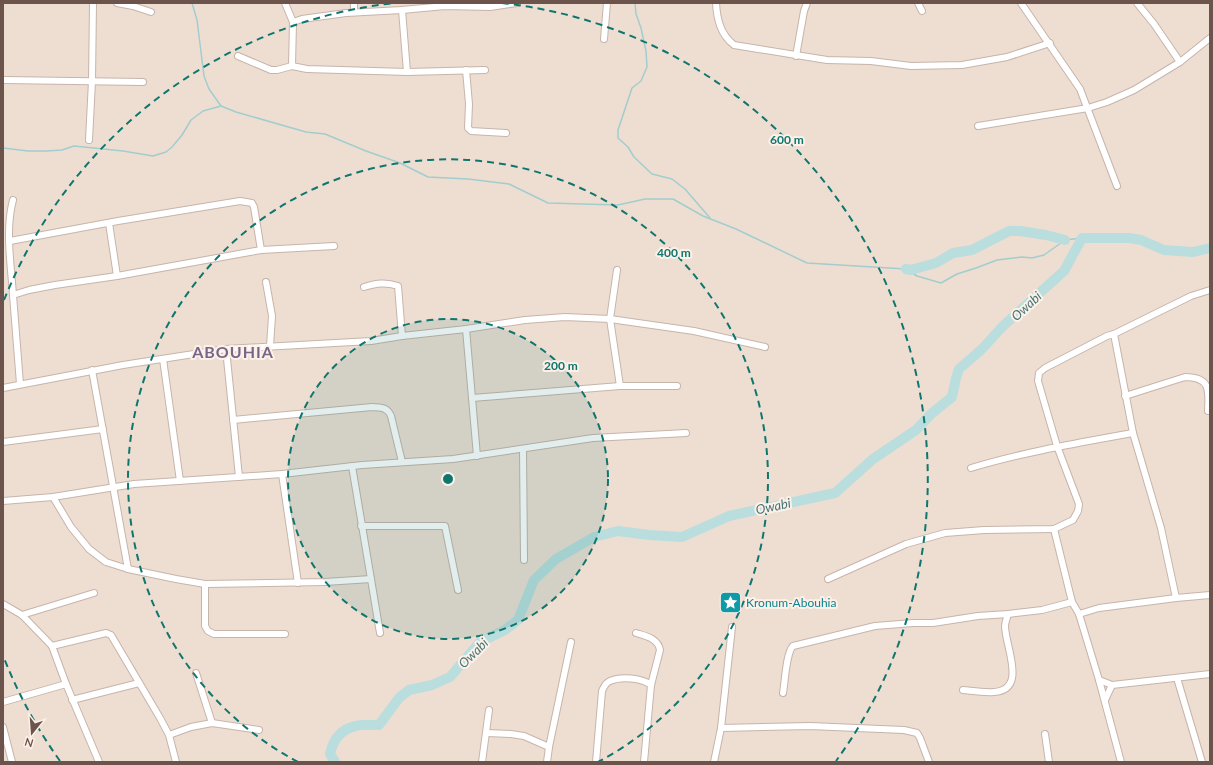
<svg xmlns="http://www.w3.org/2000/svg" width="1213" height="765" viewBox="0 0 1213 765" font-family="Lato,sans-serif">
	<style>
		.residential { fill: #eeded2 }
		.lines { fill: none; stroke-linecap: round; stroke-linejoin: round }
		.stream { stroke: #a2cdce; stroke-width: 1.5 }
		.river { stroke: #baddde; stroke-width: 10 }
		.street-casing { stroke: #c7b4ab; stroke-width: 8 }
		.street { stroke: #fff; stroke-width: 6 }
		.ring { fill: none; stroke: #0f766e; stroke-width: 2; stroke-dasharray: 7 5 }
		.labels { text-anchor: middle; stroke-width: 4; stroke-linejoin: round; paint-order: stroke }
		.culture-label { font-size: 12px; fill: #0d838f; stroke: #fcf1e8; text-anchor: start }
		.water-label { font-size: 13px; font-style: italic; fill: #477476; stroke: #fcf1e8 }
		.district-label { font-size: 16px; font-weight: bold; letter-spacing: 1px; fill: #786588; stroke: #fcf1e8 }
		.centre { fill: #0f766e; stroke: #fcf1e8; stroke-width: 2 }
		.ring-label { font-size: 12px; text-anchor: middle; font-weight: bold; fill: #0f766e; stroke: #fcf1e8; stroke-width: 4; stroke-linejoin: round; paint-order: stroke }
	</style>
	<rect width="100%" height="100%" fill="#f8ede2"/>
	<!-- residential -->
	<rect class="residential" x="3" y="3" width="1207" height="759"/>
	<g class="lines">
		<!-- stream -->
		<g class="stream">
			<path d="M192 3 197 20 204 76 209 89 221 106 236 112 306 132 325 134 366 151 400 163 428 177 468 179 509 184 548 203 618 205 645 199H673L703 216 736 229 807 263 906 269 917 276 941 283 957 274 976 268 997 260 1022 257 1032 258 1044 255 1065 240 1082 238"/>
			<path d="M635 3 636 14 641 28 646 51 647 67 641 81 632 88 618 130V138L628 147 634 157 652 174 672 179 685 189 710 218"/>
			<path d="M3 148 28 151H47L62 150 74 146 123 151 153 156 166 152 172 147 182 135 191 120 203 111 221 106"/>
		</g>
		<!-- river -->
		<g class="river">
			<path d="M906 269 911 270 936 263 953 253 972 250 1009 231H1020L1046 235 1065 240"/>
			<path d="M335 762 330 754C333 740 341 729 356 726 363 724 372 725 379 725L399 698 409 690 432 685 450 677 480 642 505 630 518 620 534 580 556 559 594 537 618 531 649 535 682 537 729 516 835 493 873 459 916 430 931 414 952 397 956 378 959 369 982 349 1003 326 1064 271 1082 238H1129L1141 240 1164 250 1193 252 1210 248"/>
		</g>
		<defs>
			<g id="street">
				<path d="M117 3 133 6 151 12"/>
				<path d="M285 3 293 22"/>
				<path d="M354 3V12"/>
				<path d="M716 3C717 19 720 34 734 45L827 60 871 61 911 66 962 65 1007 57 1050 43"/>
				<path d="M918 3 922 11"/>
				<path d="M1021 3 1080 89 1117 186"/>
				<path d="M1137 3 1154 24 1180 62"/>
				<path d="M402 10 407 72"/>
				<path d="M604 39 607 3"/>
				<path d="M238 56 271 70H277L292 66 307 69 407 72 485 70"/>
				<path d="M796 56 804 11 807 3"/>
				<path d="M292 66 293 22 302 19 346 13 402 10 445 6 490 7 517 3"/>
				<path d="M466 70 469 104 468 128 471 131 506 133"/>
				<path d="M3 80 143 82"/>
				<path d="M978 126 1088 108 1107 102 1134 90 1180 62 1210 38"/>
				<path d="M89 140 92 81 93 3"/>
				<path d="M13 200C5 230 11 264 13 295"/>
				<path d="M109 223 117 276"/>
				<path d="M10 241 118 221 240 201 252 203 254 207 261 250"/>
				<path d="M617 270 610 319 620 386"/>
				<path d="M266 282 272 316 270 346"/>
				<path d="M364 287C377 283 386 282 398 286L402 336"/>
				<path d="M466 329 477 456"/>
				<path d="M1114 334 1133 433 1161 528 1176 598 1210 595"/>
				<path d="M226 349 239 477"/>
				<path d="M163 359 180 481"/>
				<path d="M92 370 128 569"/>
				<path d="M20 384 13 295 29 290 55 285 117 276 261 250 334 246"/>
				<path d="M3 388 123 365 226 349 371 341 402 336 466 329 525 320 565 317 610 319 694 331 765 347"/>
				<path d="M1125 396 1185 377C1211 377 1209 391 1208 411"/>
				<path d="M472 398 620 386H677"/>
				<path d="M233 420 372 407C382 408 387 407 391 416L402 462"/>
				<path d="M3 442 103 429"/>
				<path d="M523 449 524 560"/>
				<path d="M352 466 380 633"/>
				<path d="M971 468C1024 452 1078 443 1133 433"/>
				<path d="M282 474 298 583"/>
				<path d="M53 497 71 527 89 549 106 562 128 569 176 579 205 584 325 582 371 579"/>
				<path d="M3 501 53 497 134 484 282 474 362 465 453 459 593 438 686 433"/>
				<path d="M361 526H445L458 590"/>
				<path d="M1054 529 1072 602 1079 614 1099 608 1176 598"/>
				<path d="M828 579 906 544 945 533 984 530 1054 529 1073 520 1078 511 1079 504 1057 446 1038 381 1039 373 1045 368 1107 336 1114 334 1191 296 1210 290"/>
				<path d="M205 584V626L208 631 214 634H285"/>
				<path d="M3 604 22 615 52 646 66 684 99 762"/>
				<path d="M1079 614 1099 680 1121 762"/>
				<path d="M22 615 94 593"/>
				<path d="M636 633C645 636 658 638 660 650L651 685 644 762"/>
				<path d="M52 646 106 633 111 635 160 718 169 735 176 762"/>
				<path d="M196 673 212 723"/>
				<path d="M1177 678 1202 762"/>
				<path d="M1099 680 1112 685 1210 674"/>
				<path d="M963 690C973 691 984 693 994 692 1028 690 1005 646 1005 626 1005 622 1007 618 1008 614"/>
				<path d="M783 693C785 682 786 653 793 646L875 626 913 623H933L978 616 1008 614 1042 610 1072 602"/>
				<path d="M72 700 139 683"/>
				<path d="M1105 700 1112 685"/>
				<path d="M3 702 66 684"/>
				<path d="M3 727 12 762"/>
				<path d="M721 728 810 726 904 730 917 733 920 738 929 762"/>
				<path d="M487 733 511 734 524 736 549 747"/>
				<path d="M1045 734 1049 762"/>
				<path d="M169 735 191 727 212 723 259 730"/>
				<path d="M482 762 489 710"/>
				<path d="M547 762 549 747 571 642"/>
				<path d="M596 762 602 691C604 687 605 683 610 681 621 676 642 678 651 685"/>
				<path d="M714 762 721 728 732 627"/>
			</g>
		</defs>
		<!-- street casing -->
		<use href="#street" class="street-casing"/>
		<!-- street -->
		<use href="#street" class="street"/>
	</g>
	<!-- distance rings -->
	<circle cx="448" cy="479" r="160" fill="#0f766e" fill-opacity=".12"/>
	<g class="ring">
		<circle cx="448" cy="479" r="160"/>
		<path d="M298 762A320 320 0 1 1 598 762"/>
		<path d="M60 761A479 479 0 0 1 4 658M4 300A479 479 0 0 1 394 3M502 3A479 479 0 0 1 836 761"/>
	</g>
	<!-- icons -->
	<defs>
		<symbol id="sight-square" viewBox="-11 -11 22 22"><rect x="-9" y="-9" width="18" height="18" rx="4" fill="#0f9aa8" stroke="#fcf1e8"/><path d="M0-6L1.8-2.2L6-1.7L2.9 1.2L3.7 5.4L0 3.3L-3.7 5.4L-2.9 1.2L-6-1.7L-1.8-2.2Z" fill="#fff"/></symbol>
	</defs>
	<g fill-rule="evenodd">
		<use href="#sight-square" x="718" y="590" width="25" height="25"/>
	</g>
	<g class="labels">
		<!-- culture labels -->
		<g class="culture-label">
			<text x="746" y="607">Kronum-Abouhia</text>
		</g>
		<!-- water labels -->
		<g class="water-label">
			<text transform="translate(1026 306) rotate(-43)" y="5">Owabi</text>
			<text transform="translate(773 506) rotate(-12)" y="5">Owabi</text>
			<text transform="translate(473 653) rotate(-45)" y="5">Owabi</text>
		</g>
		<!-- district labels -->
		<g class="district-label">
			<text x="233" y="358">ABOUHIA</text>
		</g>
	</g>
	<circle cx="448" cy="479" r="6" class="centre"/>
	<g class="ring-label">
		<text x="787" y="144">600 m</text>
		<text x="674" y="257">400 m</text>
		<text x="561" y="370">200 m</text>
	</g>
	<!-- border -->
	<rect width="1213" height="765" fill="none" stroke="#6c544c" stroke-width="8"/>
	<!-- north arrow -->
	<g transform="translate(32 733) rotate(197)" stroke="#fcf1e8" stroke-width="3" paint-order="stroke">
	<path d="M0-3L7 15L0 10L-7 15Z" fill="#6c544c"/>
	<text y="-6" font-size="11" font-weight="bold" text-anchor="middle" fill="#6c544c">N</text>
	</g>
</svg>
